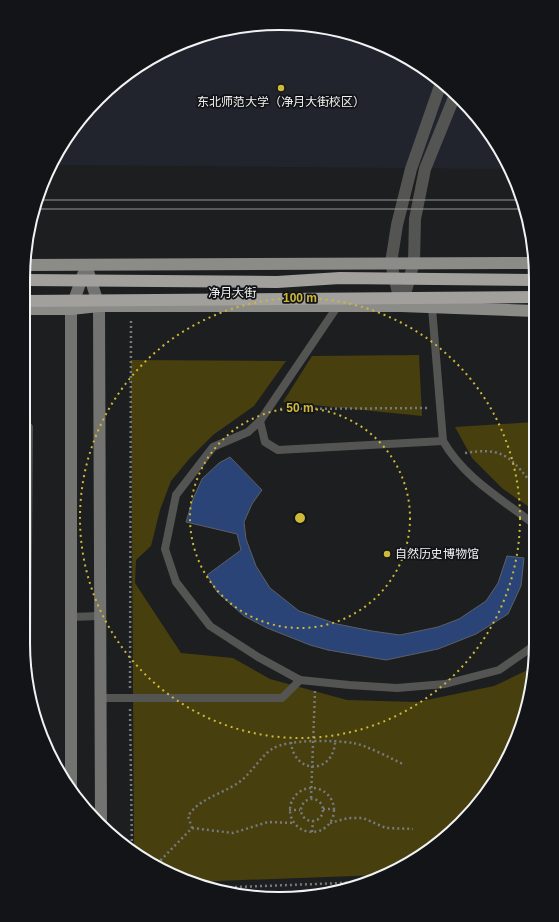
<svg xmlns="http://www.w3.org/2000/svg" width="559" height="922" viewBox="0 0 559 922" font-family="Arial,'Noto Sans SC',sans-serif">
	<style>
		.built { fill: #21242c }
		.green { fill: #473f0d }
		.building { fill: #2b4478; stroke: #5e5f62 }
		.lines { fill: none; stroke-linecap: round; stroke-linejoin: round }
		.path { stroke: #77797b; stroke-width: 2.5; stroke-dasharray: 2 3; stroke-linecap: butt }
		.lane { stroke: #545453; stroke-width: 8 }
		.street { stroke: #545453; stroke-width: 12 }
		.secondary { stroke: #737371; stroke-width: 12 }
		.primary { stroke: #8b8b88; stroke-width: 12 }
		.tram { stroke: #949697; stroke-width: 1 }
		.highway-bridge { stroke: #a1a09d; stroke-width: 12 }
		.ring { fill: none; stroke: #ceb938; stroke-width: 2; stroke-dasharray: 2 4 }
		.poi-dot { fill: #ceb938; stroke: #131417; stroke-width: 1.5 }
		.labels { text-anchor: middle; stroke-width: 3.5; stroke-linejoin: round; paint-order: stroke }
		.poi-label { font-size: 12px; fill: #f1f2f3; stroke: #131417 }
		.street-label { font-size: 12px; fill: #f1f2f3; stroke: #131417 }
		.rim { fill: none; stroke: #f1f2f3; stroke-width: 2 }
		.centre { fill: #ceb938; stroke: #131417; stroke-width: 2 }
		.ring-label { font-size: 12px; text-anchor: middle; font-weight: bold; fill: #ceb938; stroke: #131417; stroke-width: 3.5; stroke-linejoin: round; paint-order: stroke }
	</style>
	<rect width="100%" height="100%" fill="#1c1e20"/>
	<!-- built -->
	<path class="built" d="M230 28H330L422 66 472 110 502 151 509 169 52 165 66 137 137 66Z"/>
	<!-- green -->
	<g class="green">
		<path d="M419 355 422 416 283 402 312 356Z"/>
		<path d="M131 360 286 361 254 406 213 435 190 458 171 481 160 510 151 546 136 560 135 583 181 653 233 658 270 679 347 700 417 702 494 686 534 667 522 725 493 785 435 846 381 875 191 882 134 852Z"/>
		<path d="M535 422V511L503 489 472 458 455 427Z"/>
	</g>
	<!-- building -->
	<path class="building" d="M230 457 262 490 252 504 244 522 246 539 256 566 270 588 299 611 337 624 372 631 400 635 438 627 459 619 486 601 498 583 507 556 524 558 521 586 508 614 476 634 438 649 386 660 328 650 310 645 267 628 244 616 217 592 207 575 241 550 237 534 186 522 193 499 202 479 219 463Z"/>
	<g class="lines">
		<!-- path -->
		<g class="path">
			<path d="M280 409 429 408"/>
			<path d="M465 453C498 448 508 453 528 479L535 480"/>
			<path d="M130 688 131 319"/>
			<path d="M130 709 132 851"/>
			<path d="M291 742C294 774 332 775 335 743"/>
			<circle cx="312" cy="810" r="22"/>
			<path d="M311 798 315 691"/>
			<circle cx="312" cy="810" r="11"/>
			<path d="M323 809H334"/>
			<path d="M289 810H300"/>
			<path d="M330 823 348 818H363L386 828 413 829"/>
			<path d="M192 828 233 833 268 822 294 823"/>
			<path d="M312 832 313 821"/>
			<path d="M157 864 192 828 188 816C200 798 220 795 238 783 250 775 261 756 272 749 287 739 334 740 353 743 366 745 390 758 403 764"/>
			<path d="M210 888 369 882"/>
		</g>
		<!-- lane -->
		<g class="lane">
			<path d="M337 307 260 421 248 432 213 447 176 495 165 549 176 582 210 626 258 657 300 680 349 685 397 688 445 684 499 670 535 645"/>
			<path d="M432 308 443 441C465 479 502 499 535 525"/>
			<path d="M260 421 265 442 278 450 443 441"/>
			<path d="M23 422 29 427 27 664"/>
			<path d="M70 617 100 616"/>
			<path d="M101 698H282L300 680"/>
		</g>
		<!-- street -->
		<g class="street">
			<path d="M402 305 414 262 415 219 425 169 455 95"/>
			<path d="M401 306 391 263 397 225 411 169 441 83"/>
		</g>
		<!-- secondary -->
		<g class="secondary">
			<path d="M86 265 99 306 101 823"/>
			<path d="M71 789V309L84 272"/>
		</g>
		<!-- primary -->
		<g class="primary">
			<path d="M24 265 535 263"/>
			<path d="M23 309H71L99 306H401L535 311"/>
		</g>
		<!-- tram -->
		<g class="tram">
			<path d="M36 200H522"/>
			<path d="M34 209H525"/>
		</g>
		<!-- highway-bridge -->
		<g class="highway-bridge">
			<path d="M24 280 277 282 340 278 535 280"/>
			<path d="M24 301 535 297"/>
		</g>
	</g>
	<!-- distance rings -->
	<g class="ring">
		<circle cx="300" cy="518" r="110"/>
		<circle cx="300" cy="518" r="220"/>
	</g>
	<!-- markers -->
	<g class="poi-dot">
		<circle cx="281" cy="88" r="4"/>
		<circle cx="387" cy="554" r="4"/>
	</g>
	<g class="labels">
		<!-- poi labels -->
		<g class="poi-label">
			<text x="281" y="106">东北师范大学（净月大街校区）</text>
			<text x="395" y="558" text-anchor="start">自然历史博物馆</text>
		</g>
		<!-- street labels -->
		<g class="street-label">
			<text x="232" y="297">净月大街</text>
		</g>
	</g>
	<!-- crop -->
	<path d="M0 0H559V922H0ZM279 30H280A249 249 0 0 1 529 279V643A249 249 0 0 1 280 892H279A249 249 0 0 1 30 643V279A249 249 0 0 1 279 30Z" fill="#131417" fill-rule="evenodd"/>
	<path class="rim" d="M279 30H280A249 249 0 0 1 529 279V643A249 249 0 0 1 280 892H279A249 249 0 0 1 30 643V279A249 249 0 0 1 279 30Z"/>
	<circle cx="300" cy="518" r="6" class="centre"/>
	<g class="ring-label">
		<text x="300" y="302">100 m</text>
		<text x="300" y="412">50 m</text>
	</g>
</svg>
